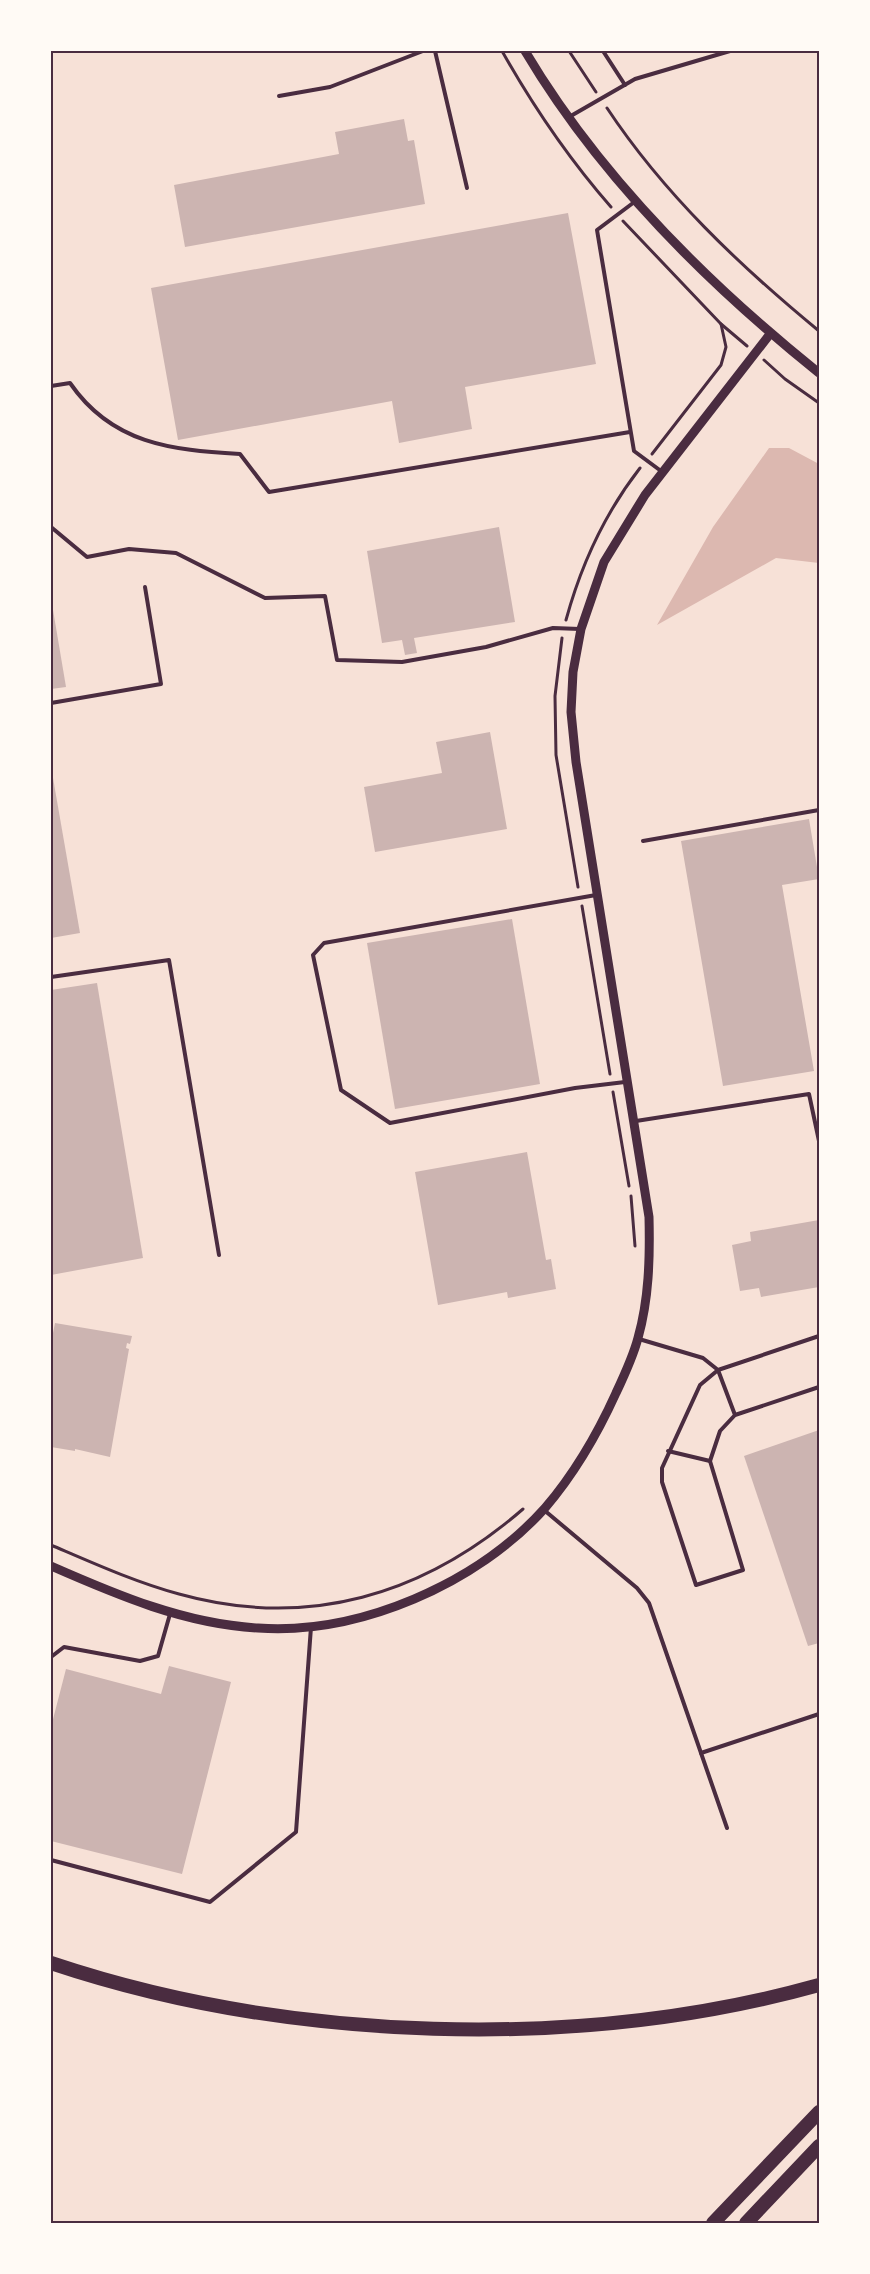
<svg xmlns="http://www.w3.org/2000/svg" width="870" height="2274" viewBox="0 0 870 2274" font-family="Raleway,sans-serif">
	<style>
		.water { fill: #dcb8b0 }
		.building { fill: #ccb4b1 }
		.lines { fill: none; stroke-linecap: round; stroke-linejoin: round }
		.path { stroke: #4a2c40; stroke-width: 3 }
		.service { stroke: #4a2c40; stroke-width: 4 }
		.tertiary { stroke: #4a2c40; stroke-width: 9 }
		.motorway { stroke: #4a2c40; stroke-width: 14 }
		.neatline { fill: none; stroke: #4a2c40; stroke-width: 2 }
	</style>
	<rect width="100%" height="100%" fill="#f7e1d7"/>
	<!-- water -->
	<path class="water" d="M769 448H789L819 464V563L776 558 657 625 713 527Z"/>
	<!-- building -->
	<g class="building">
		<path d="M404 119 408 141 414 140 425 204 185 247 174 185 339 154 335 132Z"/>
		<path d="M568 213 596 364 465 387 472 429 399 443 392 401 178 440 151 288Z"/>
		<path d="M499 527 515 622 414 638 417 653 405 655 402 640 382 643 367 551Z"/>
		<path d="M51 598 66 687 51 689Z"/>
		<path d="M490 732 507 829 375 852 364 787 442 773 436 742Z"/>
		<path d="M53 778 80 933 51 938V779Z"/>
		<path d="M809 819 819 879 782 885 814 1071 723 1086 681 841Z"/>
		<path d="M512 919 540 1084 395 1109 367 943Z"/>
		<path d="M97 983 143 1258 51 1275V990Z"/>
		<path d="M527 1152 546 1260 551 1259 556 1289 508 1298 507 1292 438 1305 415 1172Z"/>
		<path d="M819 1220V1287L761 1297 759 1288 740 1291 732 1245 751 1241 750 1232Z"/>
		<path d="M55 1323 132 1336 130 1344 127 1343 126 1348 129 1349 110 1457 75 1449V1451L51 1447V1343Z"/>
		<path d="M819 1430V1643L808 1646 744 1456Z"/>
		<path d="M169 1666 231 1682 182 1874 51 1841V1727L66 1669 161 1694Z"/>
	</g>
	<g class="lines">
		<!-- path -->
		<g class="path">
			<path d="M502 51C533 106 569 159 611 207"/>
			<path d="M569 51 596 92"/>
			<path d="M607 108C664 194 740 266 819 331"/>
			<path d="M623 221 721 324 747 346"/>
			<path d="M764 360 785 379 819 403"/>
			<path d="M652 454 721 365 726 347 721 324"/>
			<path d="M566 620C581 565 605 513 640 468"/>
			<path d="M562 638 555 696 556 755 578 887"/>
			<path d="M582 906 610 1074"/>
			<path d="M613 1092 629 1186"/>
			<path d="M631 1196 635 1246"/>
			<path d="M51 1545C93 1563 135 1582 179 1594 308 1630 424 1595 523 1509"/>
		</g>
		<!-- service -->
		<g class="service">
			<path d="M435 51 467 188"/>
			<path d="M603 51 625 85"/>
			<path d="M279 96 330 87 423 51"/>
			<path d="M569 117 635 79 730 51"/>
			<path d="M637 200 597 230 634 451 661 471"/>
			<path d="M51 386 70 383C112 444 171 450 240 454L269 492 630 432"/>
			<path d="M51 527 87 557 129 549 176 553 265 598 325 596 337 660 402 662 486 647 553 628 580 629"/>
			<path d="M51 703 161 684 145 587"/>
			<path d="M643 841 819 810"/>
			<path d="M596 895 324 943 313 955 341 1090 390 1123 575 1088 625 1082"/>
			<path d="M51 977 169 960 219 1255"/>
			<path d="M636 1121 809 1094 819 1141"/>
			<path d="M639 1339 703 1358 718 1370 819 1336"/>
			<path d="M735 1415 718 1370 700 1385 662 1468V1482L696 1585 743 1570 710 1461 720 1431 735 1415 819 1387"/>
			<path d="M668 1451 710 1461"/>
			<path d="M544 1510 637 1588 649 1603 727 1828"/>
			<path d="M51 1657 64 1647 140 1661 158 1656 170 1614"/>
			<path d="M701 1753 819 1714"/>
			<path d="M51 1860 210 1902 296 1832 311 1627"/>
		</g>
		<!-- tertiary -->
		<g class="tertiary">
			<path d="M525 51C598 174 708 284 819 373"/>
			<path d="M51 1566C117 1595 185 1624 258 1628 359 1635 477 1584 545 1508 575 1473 597 1435 616 1393 624 1376 633 1357 638 1338 649 1299 650 1258 649 1217L576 762 571 712 573 672 581 629 604 562 645 495 770 334"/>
		</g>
		<!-- motorway -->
		<g class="motorway">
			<path d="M51 1963C287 2042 579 2052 819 1985"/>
			<path d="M713 2223 819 2112"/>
			<path d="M746 2223 819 2146"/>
		</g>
	</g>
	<!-- border -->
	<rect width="870" height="2274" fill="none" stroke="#fffaf5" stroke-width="105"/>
	<rect x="52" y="52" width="766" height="2170" class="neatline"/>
</svg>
